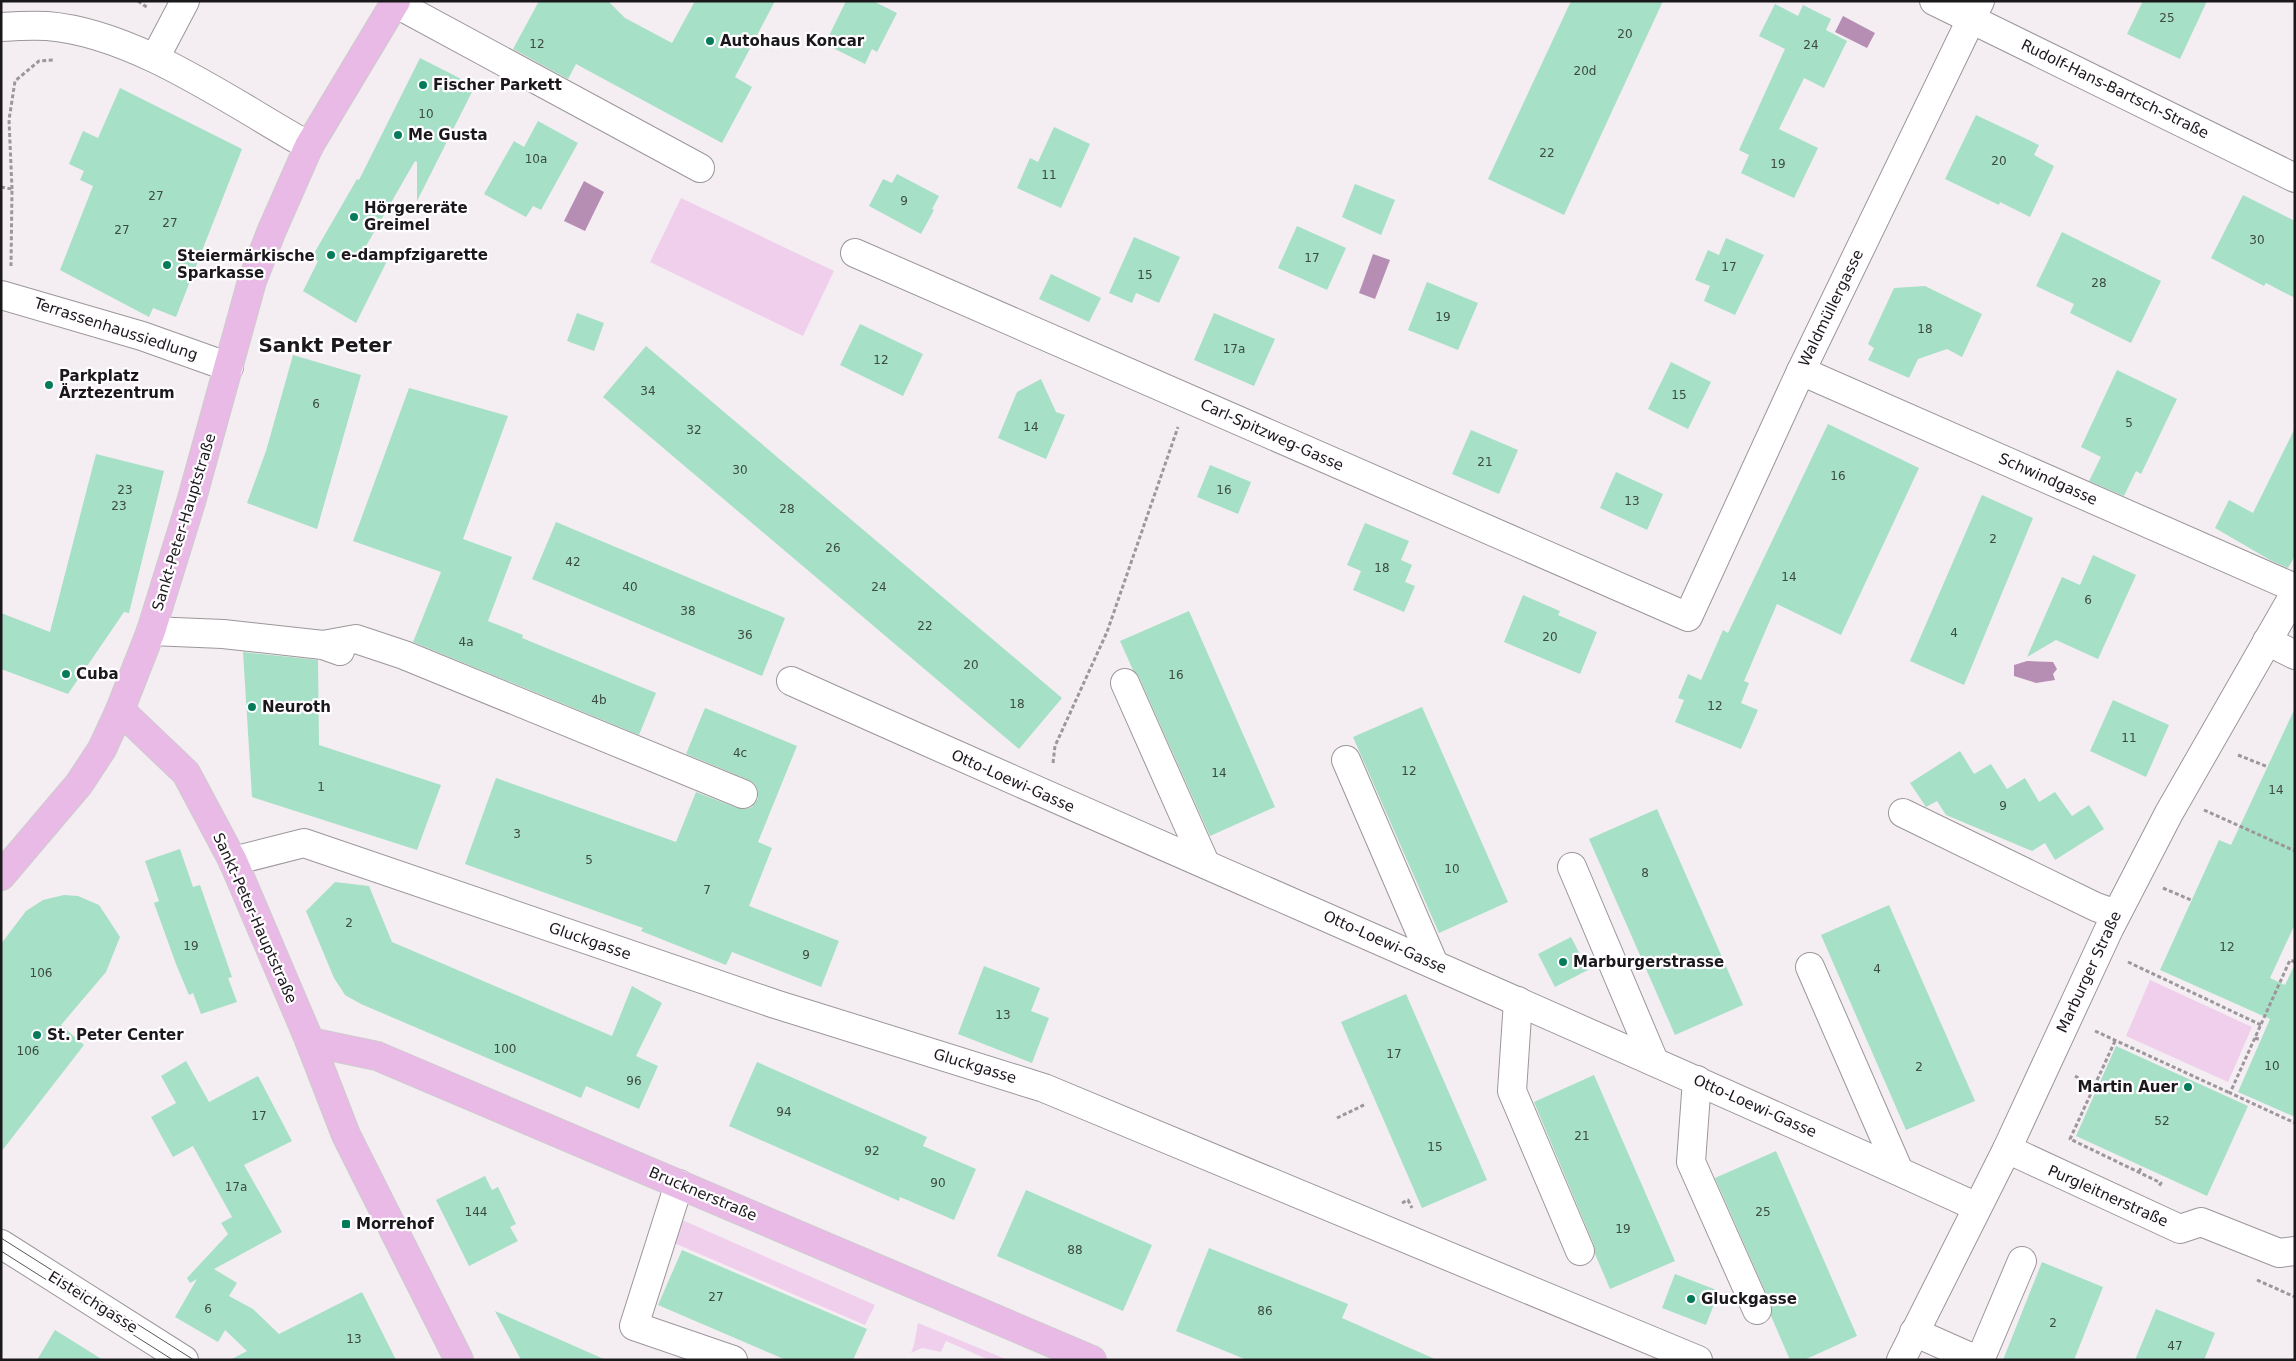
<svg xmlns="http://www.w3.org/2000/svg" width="2296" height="1361" viewBox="0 0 2296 1361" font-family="'DejaVu Sans',sans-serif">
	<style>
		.green { fill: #efcfec }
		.water { fill: #b68eb3 }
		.building { fill: #a6e0c6 }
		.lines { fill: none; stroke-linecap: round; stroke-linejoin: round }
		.minor-casing { stroke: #9c969b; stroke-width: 30 }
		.major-casing { stroke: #cdcccd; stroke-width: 30 }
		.path { stroke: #9b979a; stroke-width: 3; stroke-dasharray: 4 2.5; stroke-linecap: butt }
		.minor { stroke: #fff; stroke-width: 28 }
		.major { stroke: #e9bae6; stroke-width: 28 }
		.tram { stroke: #585558; stroke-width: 1 }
		.poi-dot { fill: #057c59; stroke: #fffdff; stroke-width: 2 }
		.labels { text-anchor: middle; stroke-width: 4.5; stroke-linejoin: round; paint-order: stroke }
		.number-label { font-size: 12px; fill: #3d4a45 }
		.poi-label { font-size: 15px; font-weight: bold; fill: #1a181a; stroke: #fffdff; text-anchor: start }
		.street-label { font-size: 15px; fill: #1a181a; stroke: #fffdff }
		.district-label { font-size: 20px; font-weight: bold; fill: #1a181a; stroke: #fffdff }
	</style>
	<rect width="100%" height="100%" fill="#f4eef3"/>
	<!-- green -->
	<g class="green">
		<path d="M681 198 834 271 803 336 650 262Z"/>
		<path d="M2150 980 2252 1027 2228 1082 2126 1036Z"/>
		<path d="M680 1219 875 1305 865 1325 674 1243Z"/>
		<path d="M918 1323 1008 1360H989L946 1341 941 1352 922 1348 911 1353 914 1345Z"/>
	</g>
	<!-- water -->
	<g class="water">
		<path d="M1843 16 1875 33 1867 48 1835 32Z"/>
		<path d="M584 181 604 192 585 231 564 221Z"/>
		<path d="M1373 254 1390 260 1375 299 1359 293Z"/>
		<path d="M2027 661 2053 662 2057 669 2053 674 2055 680 2036 683 2014 676V665Z"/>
	</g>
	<!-- building -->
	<g class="building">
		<path d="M539 1H608L625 18 672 43 695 1H775L735 77 752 87 722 143 576 64 568 79 513 49Z"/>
		<path d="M846 1H873L897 13 877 52 872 49 865 64 825 44Z"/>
		<path d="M1571 1H1663L1564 215 1488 179Z"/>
		<path d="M2143 1H2207L2180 59 2127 34Z"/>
		<path d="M1775 4 1798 16 1803 5 1831 19 1826 30 1847 41 1824 88 1804 78 1779 129 1818 148 1794 198 1741 173 1749 155 1739 150 1785 49 1759 36Z"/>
		<path d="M420 58 475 86 417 201V162L415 161 366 246 388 259 356 323 303 291 318 261 312 257 357 179 359 180Z"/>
		<path d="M120 88 242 149 176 317 153 308 149 317 60 270 93 186 80 180 84 171 69 164 83 131 98 138Z"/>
		<path d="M1976 115 2039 145 2034 155 2054 166 2030 217 2000 202 1999 205 1945 179Z"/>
		<path d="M538 121 578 143 541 210 533 206 526 217 484 194 514 141 524 147Z"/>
		<path d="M1054 127 1090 144 1061 208 1017 188 1030 158 1038 162Z"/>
		<path d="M897 174 939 196 932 209 934 210 921 234 869 206 883 179 892 183Z"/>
		<path d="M1355 184 1395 200 1381 235 1342 217Z"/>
		<path d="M2243 195 2295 221V298L2266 283 2264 286 2211 258Z"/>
		<path d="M1297 226 1346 248 1327 290 1278 268Z"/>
		<path d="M2062 232 2161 281 2131 343 2070 313 2074 304 2036 286Z"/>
		<path d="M1134 237 1180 257 1159 303 1136 293 1132 303 1109 293Z"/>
		<path d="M1726 238 1764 255 1735 315 1704 301 1710 286 1695 280 1708 250 1719 255Z"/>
		<path d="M1051 274 1101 298 1089 322 1039 299Z"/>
		<path d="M1427 282 1478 303 1458 350 1408 330Z"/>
		<path d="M1925 286 1982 314 1962 357 1947 349 1918 359 1909 378 1868 360 1874 348 1868 344 1894 288Z"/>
		<path d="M577 313 604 323 594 351 567 341Z"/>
		<path d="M1214 313 1275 339 1254 386 1194 360Z"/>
		<path d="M860 324 923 354 903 396 840 365Z"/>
		<path d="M646 346 1062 698 1019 749 603 397Z"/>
		<path d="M293 355 361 375 317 529 247 503 266 451Z"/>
		<path d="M1671 362 1711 382 1688 429 1648 409Z"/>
		<path d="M2117 370 2177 399 2141 474 2136 471 2124 496 2089 481 2101 457 2081 447Z"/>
		<path d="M1041 379 1056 412 1065 415 1046 459 998 438 1017 392Z"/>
		<path d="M409 388 508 416 463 539 512 557 488 621 523 635 522 638 656 693 639 735 413 642 441 572 353 541Z"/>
		<path d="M1828 424 1919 468 1841 635 1777 604 1744 681 1749 683 1741 703 1758 710 1741 749 1675 722 1684 700 1678 698 1688 674 1701 680 1723 630 1728 633Z"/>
		<path d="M2295 428V556L2288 568 2270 560 2215 528 2229 500 2253 513Z"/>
		<path d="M1471 430 1518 450 1499 494 1452 474Z"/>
		<path d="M96 454 164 471 129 613 124 612 68 694 1 669V613L50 632Z"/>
		<path d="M1210 465 1251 482 1238 514 1197 497Z"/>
		<path d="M1616 472 1663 494 1647 530 1600 508Z"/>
		<path d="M1982 495 2033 518 1964 685 1910 661Z"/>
		<path d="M556 522 785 618 762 676 532 579Z"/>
		<path d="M1365 523 1409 541 1401 560 1412 565 1405 582 1415 586 1404 612 1353 590 1361 571 1347 565Z"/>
		<path d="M2093 555 2136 575 2098 659 2056 640 2027 657 2062 577 2080 585Z"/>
		<path d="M1523 595 1560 611 1558 615 1597 632 1580 674 1504 642Z"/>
		<path d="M1189 611 1275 807 1210 836 1139 677 1133 670 1120 641Z"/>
		<path d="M243 652 318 660 319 745 441 785 417 850 252 797Z"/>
		<path d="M2113 700 2169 725 2146 777 2090 751Z"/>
		<path d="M1422 707 1508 902 1439 933 1353 737Z"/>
		<path d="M705 708 797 746 758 842 772 848 749 906 839 941 821 987 732 952 726 965 641 931 643 928 465 864 496 778 676 842 696 792 737 808 745 809 752 807 758 799V791L755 784 749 780 686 754Z"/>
		<path d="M2295 708V924L2270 978 2285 985 2295 964V1117L2238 1092 2270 1019 2160 970 2219 840 2231 845Z"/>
		<path d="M1960 751 1974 774 1991 764 2007 789 2025 778 2039 802 2055 792 2072 816 2089 805 2104 829 2055 860 2045 843 2032 851 1946 815 1937 801 1926 807 1910 783Z"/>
		<path d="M1657 809 1743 1005 1675 1035 1589 839Z"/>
		<path d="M180 849 193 887 200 885 232 977 228 978 237 1002 201 1014 193 993 189 995 176 964 154 903 159 901 145 861Z"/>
		<path d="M335 882 369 886 392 942 612 1036 632 986 662 1003 636 1056 658 1066 639 1109 586 1086 581 1098 361 1004 345 995 334 978 306 911Z"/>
		<path d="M64 895 78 896 99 905 120 937 106 972 61 1025 84 1045 1 1152V944L26 911 43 900Z"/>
		<path d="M1889 905 1975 1101 1906 1130 1821 935Z"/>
		<path d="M1571 937 1588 970 1555 987 1538 954Z"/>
		<path d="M984 966 1040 988 1031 1011 1049 1018 1032 1063 958 1034Z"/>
		<path d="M1406 994 1487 1180 1422 1208 1341 1022Z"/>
		<path d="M2116 1046 2248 1106 2207 1196 2076 1136Z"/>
		<path d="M186 1061 209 1102 258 1076 292 1141 244 1165 282 1232 214 1269 237 1283 229 1296 253 1309 279 1334 362 1292 396 1360H230L247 1351 225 1330 218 1342 175 1317 197 1279 190 1283 187 1278 228 1234 221 1223 232 1217 193 1146 173 1157 151 1117 176 1103 161 1076Z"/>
		<path d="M757 1062 927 1137 923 1146 976 1169 954 1220 900 1197 899 1201 729 1126Z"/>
		<path d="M1594 1075 1675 1261 1610 1289 1595 1254 1594 1245 1534 1102Z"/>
		<path d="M1776 1151 1857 1336 1804 1360H1790L1771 1316V1304L1715 1178Z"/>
		<path d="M485 1176 492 1190 498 1187 516 1224 510 1227 518 1241 469 1266 436 1200Z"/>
		<path d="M1026 1190 1152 1245 1123 1311 997 1256Z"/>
		<path d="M1209 1248 1348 1304 1342 1318 1437 1360H1247L1176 1331Z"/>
		<path d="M682 1250 867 1329 853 1360H786L658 1305Z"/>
		<path d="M2042 1262 2103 1287 2074 1360H2003Z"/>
		<path d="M1675 1274 1719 1291 1706 1325 1662 1308Z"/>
		<path d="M2156 1309 2215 1333 2204 1360H2135Z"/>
		<path d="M495 1311 606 1360H521Z"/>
		<path d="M55 1330 103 1360H37Z"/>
	</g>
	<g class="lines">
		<defs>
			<g id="minor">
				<path d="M1934 1 2295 178"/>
				<path d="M395 3 700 168"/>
				<path d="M1 27C16 26 32 25 47 26 136 33 232 103 309 146"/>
				<path d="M155 58 185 1"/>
				<path d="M855 253 1688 617 1801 371 1980 1"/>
				<path d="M1 295 142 336 229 367"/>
				<path d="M1801 371 2295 588"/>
				<path d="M151 631 223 634 323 645 340 651"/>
				<path d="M2267 641 2295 655"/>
				<path d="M323 645 356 639 404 655 743 794"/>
				<path d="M791 681C1185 858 1584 1027 1977 1207"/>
				<path d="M1125 683 1205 863"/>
				<path d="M1346 760 1434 964"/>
				<path d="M1903 813 2096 907 2116 914"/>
				<path d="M233 861 304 843 775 1004 1044 1088 1698 1360"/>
				<path d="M1572 867 1654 1061"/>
				<path d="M1810 967 1899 1171"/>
				<path d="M1518 1001 1512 1091 1580 1251"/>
				<path d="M1697 1080 1691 1162 1757 1310"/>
				<path d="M2007 1149 2180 1229 2201 1222 2279 1253 2295 1251"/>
				<path d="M679 1184 634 1326 733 1360"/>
				<path d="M1 1244 184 1360"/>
				<path d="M1914 1332 1977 1360"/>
				<path d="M1901 1360 2007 1149 2109 929 2169 813 2295 593"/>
				<path d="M1980 1360 2022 1261"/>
			</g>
			<g id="major">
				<path d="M120 710 186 773 233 861 308 1037 346 1135 459 1360"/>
				<path d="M1 876 79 784 102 749 120 710 151 631 191 502 252 281 272 230 309 146 396 1"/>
				<path d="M310 1042 377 1056 1092 1360"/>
			</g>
		</defs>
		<!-- minor casing -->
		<use href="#minor" class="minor-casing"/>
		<!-- major casing -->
		<use href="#major" class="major-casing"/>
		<!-- path -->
		<g class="path">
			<path d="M138 1 148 8"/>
			<path d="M1 187 12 189 11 266"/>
			<path d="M12 189 9 120 15 81 39 61 53 60"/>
			<path d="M2238 755 2268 767"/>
			<path d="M1053 763 1055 746 1107 632 1178 427"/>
			<path d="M2204 810 2295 851"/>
			<path d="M2163 888 2191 900"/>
			<path d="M2128 962 2261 1025"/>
			<path d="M2295 962 2290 960 2230 1093 2295 1123"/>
			<path d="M2095 1031 2230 1093"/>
			<path d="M2255 1038 2261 1040"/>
			<path d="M2115 1041 2070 1139 2161 1183 2159 1186"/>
			<path d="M2075 1076 2094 1087"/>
			<path d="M1337 1118 1366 1104"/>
			<path d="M2139 1172 2142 1166"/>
			<path d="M1402 1203 1408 1200 1412 1208"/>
			<path d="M2257 1280 2295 1297"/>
		</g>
		<!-- minor -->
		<use href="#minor" class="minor"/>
		<!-- major -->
		<use href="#major" class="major"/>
		<!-- tram -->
		<g class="tram">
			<path d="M1 1238 194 1360"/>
			<path d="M1 1251 173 1360"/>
		</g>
	</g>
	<!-- markers -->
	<g class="poi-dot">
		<circle cx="710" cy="41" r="5"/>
		<circle cx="423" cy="85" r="5"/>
		<circle cx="398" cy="135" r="5"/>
		<circle cx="354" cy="217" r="5"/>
		<circle cx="331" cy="255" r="5"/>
		<circle cx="167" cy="265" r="5"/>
		<circle cx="49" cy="385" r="5"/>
		<circle cx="66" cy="674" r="5"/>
		<circle cx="252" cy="707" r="5"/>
		<circle cx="1563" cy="962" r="5"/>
		<circle cx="37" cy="1035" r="5"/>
		<circle cx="2188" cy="1087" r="5"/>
		<rect x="341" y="1219" width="10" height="10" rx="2.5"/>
		<circle cx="1691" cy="1299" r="5"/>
	</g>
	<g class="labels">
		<!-- number labels -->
		<g class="number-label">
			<text x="2167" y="22">25</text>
			<text x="1625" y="38">20</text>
			<text x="537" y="48">12</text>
			<text x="1811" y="49">24</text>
			<text x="1585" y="75">20d</text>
			<text x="426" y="118">10</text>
			<text x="1547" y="157">22</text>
			<text x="536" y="163">10a</text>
			<text x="1999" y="165">20</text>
			<text x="1778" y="168">19</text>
			<text x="1049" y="179">11</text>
			<text x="156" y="200">27</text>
			<text x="904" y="205">9</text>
			<text x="170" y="227">27</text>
			<text x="122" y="234">27</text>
			<text x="2257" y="244">30</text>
			<text x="1312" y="262">17</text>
			<text x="1729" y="271">17</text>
			<text x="1145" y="279">15</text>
			<text x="2099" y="287">28</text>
			<text x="1443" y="321">19</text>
			<text x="1925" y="333">18</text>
			<text x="1234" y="353">17a</text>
			<text x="881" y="364">12</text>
			<text x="648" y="395">34</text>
			<text x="1679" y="399">15</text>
			<text x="316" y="408">6</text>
			<text x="2129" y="427">5</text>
			<text x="1031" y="431">14</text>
			<text x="694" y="434">32</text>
			<text x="1485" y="466">21</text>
			<text x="740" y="474">30</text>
			<text x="1838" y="480">16</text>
			<text x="125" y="494">23</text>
			<text x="1224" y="494">16</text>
			<text x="1632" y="505">13</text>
			<text x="119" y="510">23</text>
			<text x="787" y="513">28</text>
			<text x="1993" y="543">2</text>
			<text x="833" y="552">26</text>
			<text x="573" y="566">42</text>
			<text x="1382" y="572">18</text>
			<text x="1789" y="581">14</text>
			<text x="630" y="591">40</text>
			<text x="879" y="591">24</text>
			<text x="2088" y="604">6</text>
			<text x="688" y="615">38</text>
			<text x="925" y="630">22</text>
			<text x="1954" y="637">4</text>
			<text x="745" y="639">36</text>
			<text x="1550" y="641">20</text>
			<text x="466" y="646">4a</text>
			<text x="971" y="669">20</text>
			<text x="1176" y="679">16</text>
			<text x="599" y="704">4b</text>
			<text x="1017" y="708">18</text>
			<text x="1715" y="710">12</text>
			<text x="2129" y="742">11</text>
			<text x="740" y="757">4c</text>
			<text x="1409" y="775">12</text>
			<text x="1219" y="777">14</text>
			<text x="321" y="791">1</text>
			<text x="2276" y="794">14</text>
			<text x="2003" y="810">9</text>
			<text x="517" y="838">3</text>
			<text x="589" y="864">5</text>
			<text x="1452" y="873">10</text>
			<text x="1645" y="877">8</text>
			<text x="707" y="894">7</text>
			<text x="349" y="927">2</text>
			<text x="191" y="950">19</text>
			<text x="2227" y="951">12</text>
			<text x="806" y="959">9</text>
			<text x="1877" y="973">4</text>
			<text x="41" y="977">106</text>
			<text x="1003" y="1019">13</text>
			<text x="505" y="1053">100</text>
			<text x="28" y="1055">106</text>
			<text x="1394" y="1058">17</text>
			<text x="2272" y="1070">10</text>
			<text x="1919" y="1071">2</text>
			<text x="634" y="1085">96</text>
			<text x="784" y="1116">94</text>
			<text x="259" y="1120">17</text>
			<text x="2162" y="1125">52</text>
			<text x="1582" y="1140">21</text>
			<text x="1435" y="1151">15</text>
			<text x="872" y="1155">92</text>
			<text x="938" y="1187">90</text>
			<text x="236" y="1191">17a</text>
			<text x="476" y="1216">144</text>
			<text x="1763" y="1216">25</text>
			<text x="1623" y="1233">19</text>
			<text x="1075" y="1254">88</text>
			<text x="716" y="1301">27</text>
			<text x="208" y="1313">6</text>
			<text x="1265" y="1315">86</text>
			<text x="2053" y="1327">2</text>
			<text x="354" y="1343">13</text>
			<text x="2175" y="1350">47</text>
		</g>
		<!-- poi labels -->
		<g class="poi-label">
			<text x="720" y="46">Autohaus Koncar</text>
			<text x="433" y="90">Fischer Parkett</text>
			<text x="408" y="140">Me Gusta</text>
			<text x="364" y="213">Hörgereräte<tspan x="364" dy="17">Greimel</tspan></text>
			<text x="341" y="260">e-dampfzigarette</text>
			<text x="177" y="261">Steiermärkische<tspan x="177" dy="17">Sparkasse</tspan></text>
			<text x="59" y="381">Parkplatz<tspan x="59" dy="17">Ärztezentrum</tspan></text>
			<text x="76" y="679">Cuba</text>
			<text x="262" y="712">Neuroth</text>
			<text x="1573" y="967">Marburgerstrasse</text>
			<text x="47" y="1040">St. Peter Center</text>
			<text x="2178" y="1092" text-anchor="end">Martin Auer</text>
			<text x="356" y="1229">Morrehof</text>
			<text x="1701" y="1304">Gluckgasse</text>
		</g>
		<!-- street labels -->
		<g class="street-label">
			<text transform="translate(2115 89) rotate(26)" y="5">Rudolf-Hans-Bartsch-Straße</text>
			<text transform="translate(1831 308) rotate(-64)" y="5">Waldmüllergasse</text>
			<text transform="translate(116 329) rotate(18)" y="5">Terrassenhaussiedlung</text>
			<text transform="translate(1272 435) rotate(24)" y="5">Carl-Spitzweg-Gasse</text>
			<text transform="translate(2048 479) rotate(24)" y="5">Schwindgasse</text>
			<text transform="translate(184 522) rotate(-73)" y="5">Sankt-Peter-Hauptstraße</text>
			<text transform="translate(1013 781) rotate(24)" y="5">Otto-Loewi-Gasse</text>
			<text transform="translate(255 918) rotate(66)" y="5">Sankt-Peter-Hauptstraße</text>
			<text transform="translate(590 941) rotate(19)" y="5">Gluckgasse</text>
			<text transform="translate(1385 942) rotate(24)" y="5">Otto-Loewi-Gasse</text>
			<text transform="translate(2089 972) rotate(-65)" y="5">Marburger Straße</text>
			<text transform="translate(975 1066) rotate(17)" y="5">Gluckgasse</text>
			<text transform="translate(1755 1106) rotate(24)" y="5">Otto-Loewi-Gasse</text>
			<text transform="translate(703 1194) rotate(23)" y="5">Brucknerstraße</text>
			<text transform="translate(2108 1196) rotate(24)" y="5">Purgleitnerstraße</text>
			<text transform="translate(93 1302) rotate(32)" y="5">Eisteichgasse</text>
		</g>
		<!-- district labels -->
		<g class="district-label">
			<text x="325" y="352">Sankt Peter</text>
		</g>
	</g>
	<!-- border -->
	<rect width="2296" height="1361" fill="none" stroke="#1a181a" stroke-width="5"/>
</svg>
